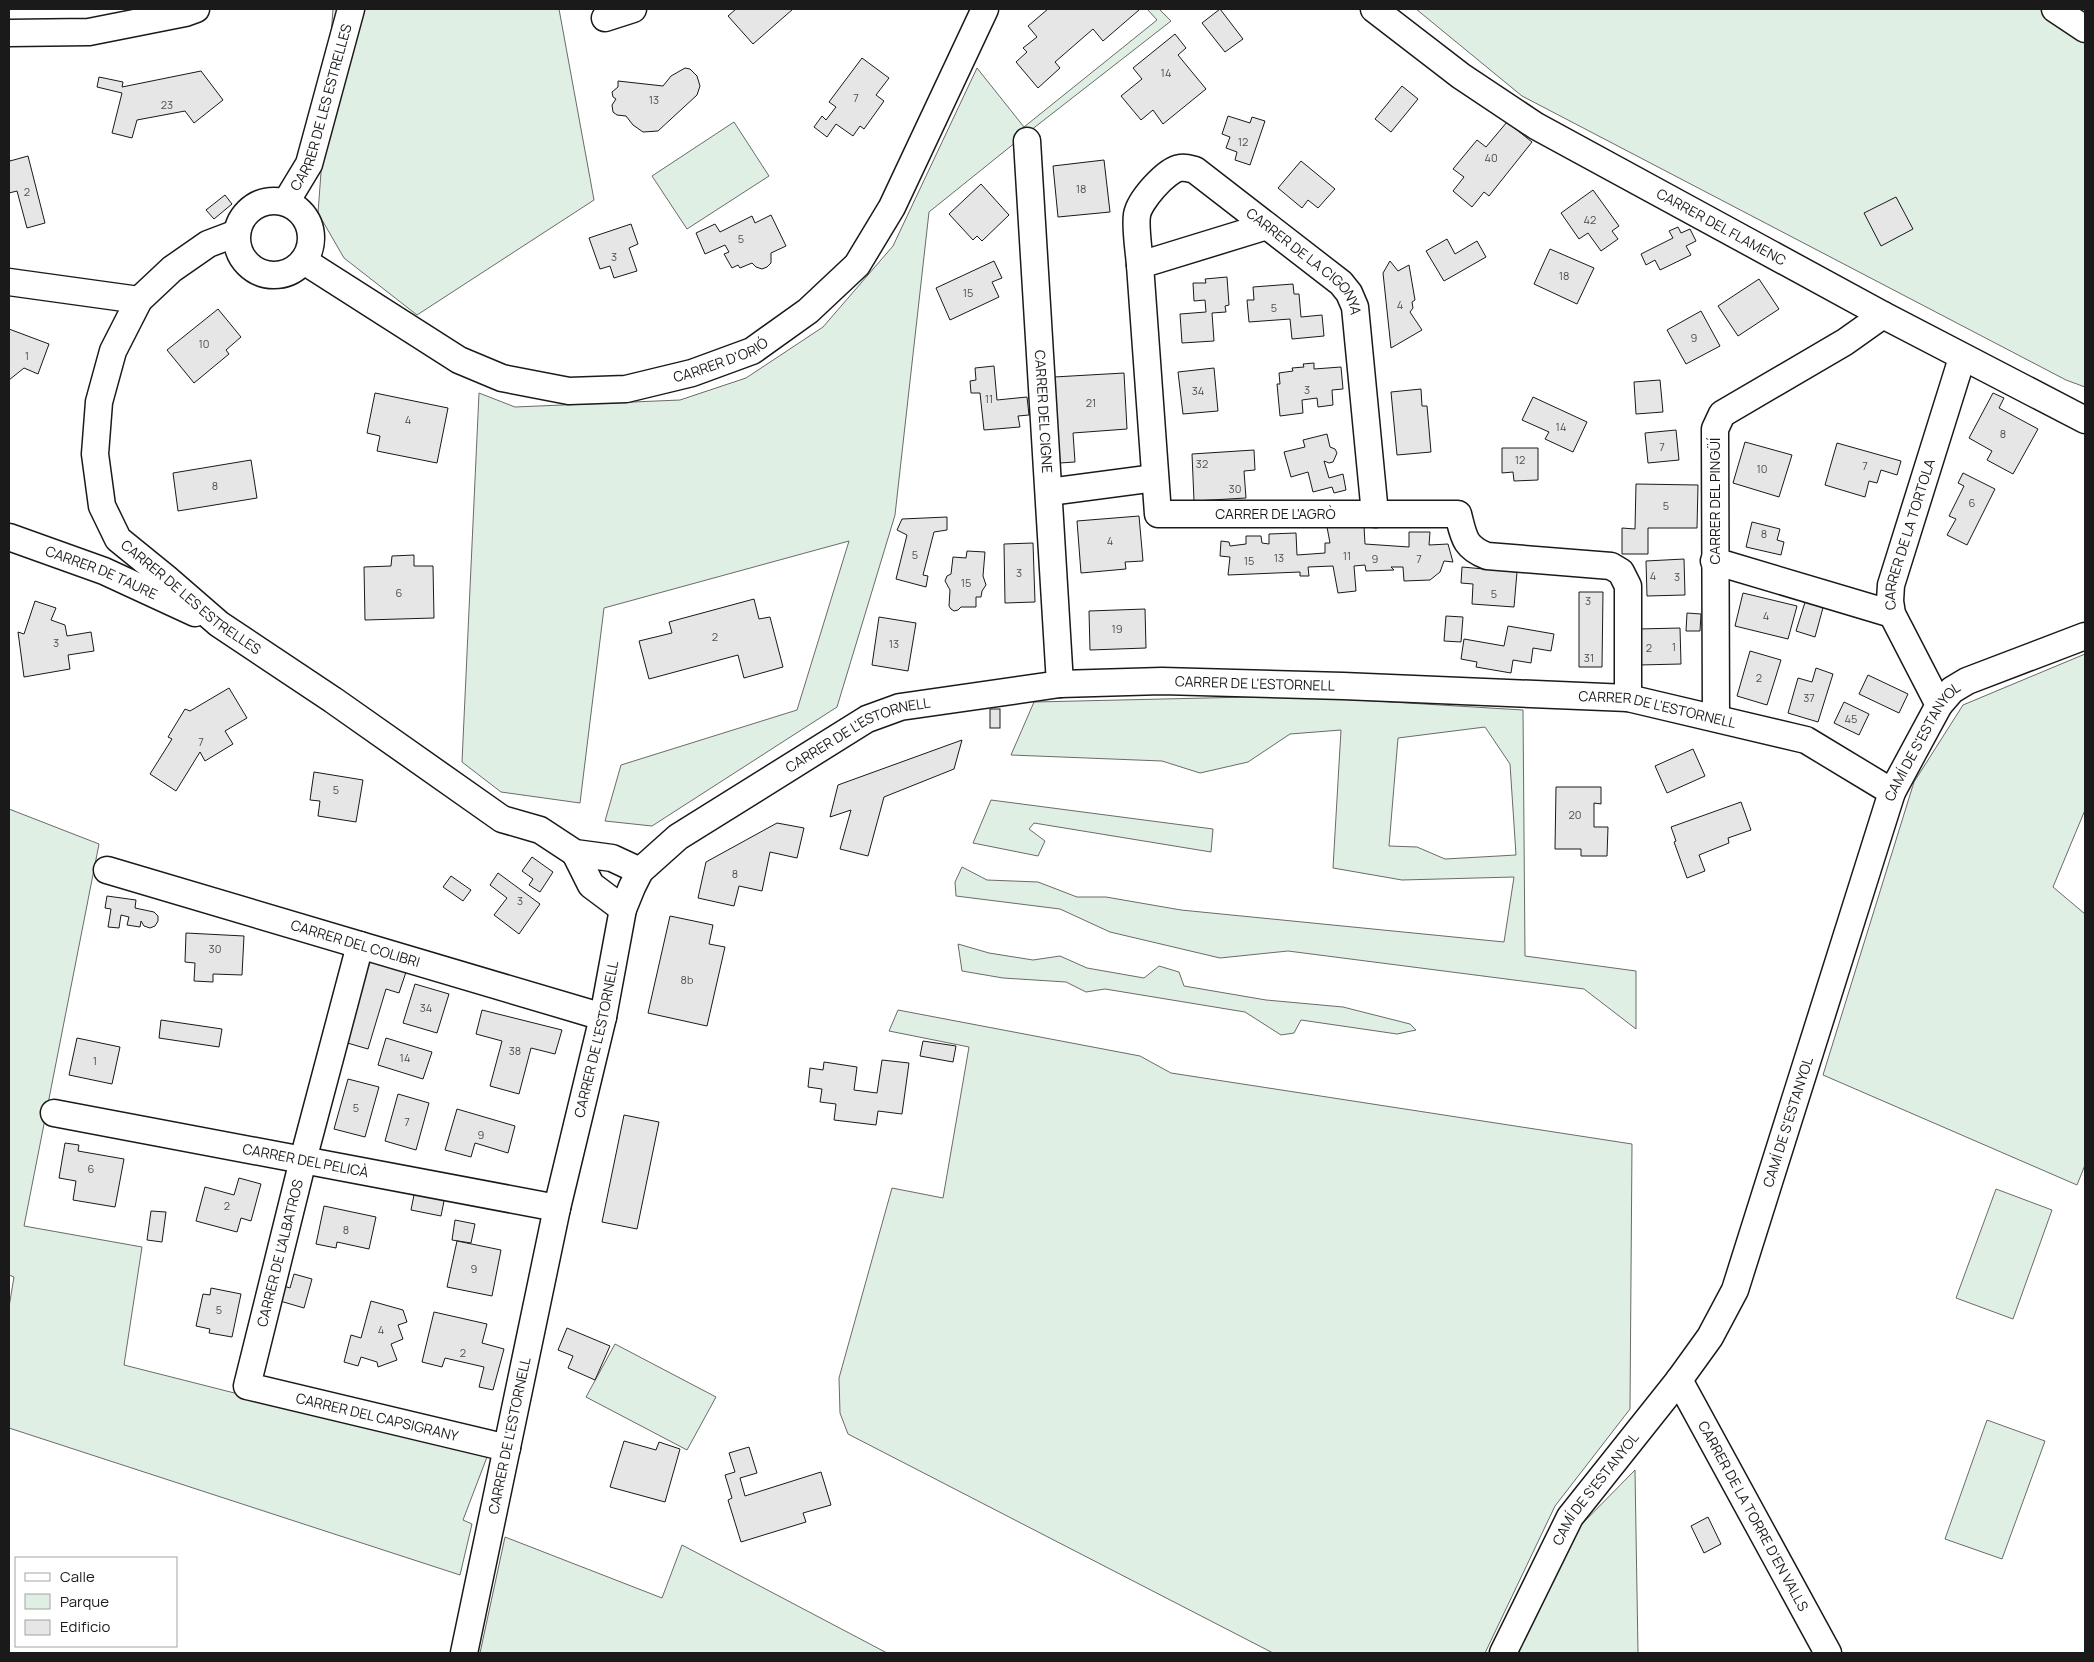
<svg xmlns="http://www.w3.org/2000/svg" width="2094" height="1662" viewBox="0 0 2094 1662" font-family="Manrope,sans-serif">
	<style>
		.green { fill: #e0efe3; stroke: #6a6a6a; fill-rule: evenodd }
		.building { fill: #e6e6e6; stroke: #1a1a1a }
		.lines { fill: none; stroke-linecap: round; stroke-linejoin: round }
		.minor-casing { stroke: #1a1a1a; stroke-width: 29 }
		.minor { stroke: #fff; stroke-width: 26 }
		.labels { text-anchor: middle; stroke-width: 4; stroke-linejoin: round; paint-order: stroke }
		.number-label { font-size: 11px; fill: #4d4d4d }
		.street-label { font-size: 14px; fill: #1a1a1a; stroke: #fff }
	</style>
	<rect width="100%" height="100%" fill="#fff"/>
	<!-- green -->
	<g class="green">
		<path d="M333 9H559L594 200 417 315 344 258 318 213Z"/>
		<path d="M1147 9H1159L1171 21 1026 134 929 212 895 515 837 707 652 826 605 821 621 765 797 710 849 541 604 608 580 803 501 792 462 762 479 393 515 407 680 400 746 378 823 327 893 246 977 68 1024 127 1157 20Z"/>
		<path d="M1416 9H2085V387L2066 380 1522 96Z"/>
		<path d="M734 122 769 176 687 229 652 176Z"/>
		<path d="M2085 654V810L2053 887 2085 914V1165L2077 1185 1823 1075 1914 782 1963 705Z"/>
		<path d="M1292 696 1523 710 1525 956 1636 971V1029L1584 989 1288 951 1220 958 1110 932 1060 909 956 896 955 882 962 867 987 880 1038 882 1077 897H1106L1181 910 1504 942 1514 877 1402 880 1333 868 1341 730 1290 734 1248 762 1200 773 1162 761 1011 755 1034 702ZM1485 727 1510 764 1516 855 1445 859 1417 847 1389 846 1398 738Z"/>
		<path d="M991 800 1213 829 1211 852 1034 823 1029 829 1045 841 1038 856 973 843Z"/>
		<path d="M9 809 99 844 24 1226 142 1247 124 1365 487 1457 463 1520 472 1524 460 1575 9 1428V1307L14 1277 9 1275Z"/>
		<path d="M958 944 989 953 1033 960 1060 956 1087 968 1144 978 1159 966 1179 972 1184 986 1266 1000 1343 1007 1410 1024 1416 1030 1397 1034 1301 1020 1294 1033 1281 1035 1245 1012 1105 989 1086 992 1066 982 1003 978 962 971Z"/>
		<path d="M898 1010 1140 1056 1171 1073 1632 1144 1630 1409 1555 1506 1485 1653H1273L848 1434 840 1413 839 1378 892 1188 943 1198 969 1047 889 1031Z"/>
		<path d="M1996 1189 2052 1210 2013 1319 1956 1298Z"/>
		<path d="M615 1344 716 1397 687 1450 586 1397Z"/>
		<path d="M1987 1420 2045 1441 2002 1559 1945 1539Z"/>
		<path d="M1635 1470 1638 1653H1517L1576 1530Z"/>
		<path d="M505 1537 662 1598 682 1545 887 1653H480Z"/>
	</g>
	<!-- building -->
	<g class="building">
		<path d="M736 9H793L753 44 728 16Z"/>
		<path d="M1048 9H1138L1139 10 1103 41 1093 29 1055 62 1060 68 1038 88 1016 62 1027 52 1023 48 1037 37 1028 26Z"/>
		<path d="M1220 9 1243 39 1225 52 1202 23Z"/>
		<path d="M1175 34 1186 48 1178 55 1206 89 1163 124 1153 110 1141 120 1121 96 1142 79 1133 68Z"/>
		<path d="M862 58 889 78 876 95 884 101 864 129 860 126 853 136 836 124 827 137 814 127 822 116 826 120 836 107 829 102Z"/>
		<path d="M685 68 690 69 697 76 700 86 697 95 658 131 643 132 633 125 626 116 617 115 613 112 612 105 616 99 613 97 612 92 618 87V81L663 86 671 76Z"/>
		<path d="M201 71 223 100 194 123 185 111 137 120 132 138 112 133 122 93 97 87 99 77 123 82 122 87Z"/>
		<path d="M1402 86 1418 99 1391 132 1375 119Z"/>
		<path d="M1228 116 1250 123 1252 117 1265 121 1250 165 1235 160 1237 152 1226 148 1230 137 1222 134Z"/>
		<path d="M1507 122 1532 142 1489 196 1484 192 1472 207 1453 191 1464 177 1453 169 1477 140 1486 147Z"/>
		<path d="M28 156 45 223 27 228 17 191 9 193V157L10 161Z"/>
		<path d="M1104 160 1110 212 1058 217 1053 166Z"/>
		<path d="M1301 161 1335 189 1318 208 1308 200 1302 208 1278 188Z"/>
		<path d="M981 184 1009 215 982 241 977 236 973 240 949 214Z"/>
		<path d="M1593 190 1619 226 1612 231 1618 239 1601 251 1588 233 1579 239 1561 213Z"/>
		<path d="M225 195 232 204 214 219 206 210Z"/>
		<path d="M1896 197 1913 229 1881 246 1864 213Z"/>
		<path d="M771 215 786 246 771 253V263L767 267 762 269 756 267 752 263 740 268 738 265 732 268 724 254 729 252 725 245 705 254 696 233 715 224 720 232 752 216 755 223Z"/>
		<path d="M631 224 638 244 629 248 637 271 614 278 610 266 600 269 589 238Z"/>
		<path d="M1678 227 1681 233 1690 229 1696 241 1686 246 1691 255 1660 270 1655 260 1646 265 1641 254 1673 238 1669 231Z"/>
		<path d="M1447 239 1455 254 1477 241 1486 257 1444 281 1426 251Z"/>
		<path d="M1550 249 1594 268 1577 304 1534 284Z"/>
		<path d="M994 261 1002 278 992 282 999 297 950 320 936 288Z"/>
		<path d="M1390 261 1398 271 1409 265 1415 300 1412 302 1413 308 1410 312 1422 330 1391 348 1383 273Z"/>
		<path d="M1227 277 1229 305 1225 306 1226 312 1212 313 1214 341 1182 343 1180 314 1206 312 1205 300 1194 301 1193 283H1206L1205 279Z"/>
		<path d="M1759 279 1779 309 1738 336 1718 306Z"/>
		<path d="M1293 284 1294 294H1299L1301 317 1322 315 1324 336 1292 339 1290 319 1249 322 1247 300H1254L1253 287Z"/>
		<path d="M218 309 241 337 226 350 229 354 194 383 167 350Z"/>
		<path d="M1701 311 1720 346 1686 364 1667 330Z"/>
		<path d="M9 329 49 344 38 374 24 368 9 380Z"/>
		<path d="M1314 363V369L1341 367 1343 389 1332 390 1333 405 1318 407 1317 398 1302 400 1303 413 1280 416 1277 384H1280L1279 373 1293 371 1292 368 1304 367 1303 364Z"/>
		<path d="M994 366 997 400 1027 397 1029 415 1018 416 1020 427 984 430 980 393H971L970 381 976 380 975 368Z"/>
		<path d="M1214 368 1218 411 1183 414 1178 372Z"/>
		<path d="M1124 373 1127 429 1073 433 1075 462 1060 463 1054 377Z"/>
		<path d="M1660 380 1663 412 1636 414 1634 382Z"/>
		<path d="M1421 389 1422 406H1427L1431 452 1397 455 1391 392Z"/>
		<path d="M375 393 448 408 437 463 377 451 380 436 367 433Z"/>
		<path d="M1993 393 2004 398 1999 408 2038 429 2013 474 1987 460 1992 451 1969 438Z"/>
		<path d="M1533 397 1587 422 1573 452 1545 439 1549 432 1522 420Z"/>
		<path d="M1676 430 1679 460 1648 463 1645 433Z"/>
		<path d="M1327 434 1330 447 1335 449 1337 453 1333 462 1329 463 1324 461 1329 478 1343 474 1346 490 1334 493 1332 487 1313 492 1308 472 1291 477 1284 452 1305 447 1303 440Z"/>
		<path d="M1745 442 1792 455 1779 497 1733 483Z"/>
		<path d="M1837 443 1901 461 1897 475 1881 470 1877 483 1869 481 1865 497 1825 485Z"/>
		<path d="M1502 448H1538V480L1514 481 1513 472 1502 473Z"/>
		<path d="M1254 450 1255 470 1244 471 1246 498 1194 501 1192 454Z"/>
		<path d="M251 460 257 498 178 511 173 473Z"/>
		<path d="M1963 473 1995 489 1967 545 1947 535 1956 519 1949 516 1964 486 1958 483Z"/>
		<path d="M1636 484 1698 485 1697 528H1648V554H1622V528L1635 529Z"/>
		<path d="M1139 516 1143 561 1125 562 1126 569 1081 573 1077 521Z"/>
		<path d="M947 517V530L934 532 923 575 928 576 926 587 896 579 907 535 897 530 902 519Z"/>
		<path d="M1752 522 1780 529 1777 540 1784 542 1781 555 1746 547Z"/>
		<path d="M1364 526 1365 544 1409 547V532H1430L1429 545 1448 544 1453 562 1444 561 1440 572 1430 580 1404 581 1403 567H1391L1394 570 1366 571 1365 565 1354 566 1356 591 1338 593 1333 566 1308 567 1309 576H1300V572L1228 575 1230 557 1220 556 1221 541 1229 542 1230 546 1246 544V536H1261L1262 543 1269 544V534L1296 533 1297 555 1325 553V543H1330L1327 527Z"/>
		<path d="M1033 543 1035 602 1005 603 1004 544Z"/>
		<path d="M967 551 985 552 983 576 986 585 982 591 981 597H976V607H961L958 610 954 611 951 609 949 606 950 590 945 581 947 576 951 574 953 557 966 558Z"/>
		<path d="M414 555V566H433L434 618 365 620 364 567 391 566 392 556Z"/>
		<path d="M1684 559 1685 595 1647 596 1646 561Z"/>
		<path d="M1462 567 1517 572 1514 607 1472 604 1473 584 1461 583Z"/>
		<path d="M1579 592H1603L1602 667H1579Z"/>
		<path d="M1743 593 1797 606 1788 639 1735 626Z"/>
		<path d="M754 599 759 619 770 617 783 667 744 678 738 655 649 679 639 641 672 633 669 622Z"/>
		<path d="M1806 599 1824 604 1815 637 1796 631Z"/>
		<path d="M35 601 56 608 51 620 65 625 67 636 91 632 94 651 68 655 70 669 24 677 18 632 24 634Z"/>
		<path d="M1145 609 1146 648 1090 650 1089 611Z"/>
		<path d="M1687 613 1701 614 1700 631H1686Z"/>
		<path d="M1446 616 1463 617 1461 642 1444 641Z"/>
		<path d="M879 617 916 623 908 671 872 665Z"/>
		<path d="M1508 626 1554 634 1551 651 1533 648 1531 663 1513 660 1511 673 1476 667 1477 662 1461 659 1464 639 1504 646Z"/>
		<path d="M1680 628 1681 664 1639 665 1638 629Z"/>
		<path d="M1750 651 1781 660 1767 705 1737 696Z"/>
		<path d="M1816 668 1833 674 1818 722 1788 713 1798 678 1812 682Z"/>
		<path d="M1868 675 1908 694 1899 713 1859 694Z"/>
		<path d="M229 688 247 718 225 731 233 744 205 761 200 752 176 791 150 774 172 739 168 737 185 709 190 711Z"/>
		<path d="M1844 702 1869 714 1859 735 1834 723Z"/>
		<rect x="990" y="709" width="10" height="19"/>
		<path d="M962 740 954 769 884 797 868 856 840 849 851 810 830 817 838 785Z"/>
		<path d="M1693 749 1705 776 1667 793 1655 766Z"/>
		<path d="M314 772 363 780 356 822 318 816 320 801 310 800Z"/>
		<path d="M1556 787H1601V804L1594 803V827H1608L1607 856H1581V849H1555Z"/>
		<path d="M1741 802 1751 830 1728 838 1729 843 1699 855 1705 871 1687 878 1674 842 1676 841 1671 827Z"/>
		<path d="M777 823 804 828 797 858 770 852 762 891 739 886 734 906 698 898 706 862Z"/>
		<path d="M532 857 553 872 540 892 529 885 533 879 522 871Z"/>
		<path d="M498 873 540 904 519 934 494 915 507 898 490 885Z"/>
		<path d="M451 876 471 890 463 901 443 887Z"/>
		<path d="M107 896 136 900 135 908 154 912 158 916V921L155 926 150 928 144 926 141 921 140 927 127 925 129 917 121 915 119 928 108 927 111 909 105 908Z"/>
		<path d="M670 916 713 925 709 944 725 947 707 1026 648 1013Z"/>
		<path d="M186 933 244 936 242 975 213 974V982L194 981 195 963 185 962Z"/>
		<path d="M369 960 406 972 399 993 386 989 368 1049 344 1042Z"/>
		<path d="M415 984 449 994 437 1033 403 1023Z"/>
		<path d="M482 1010 562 1030 555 1054 531 1048 519 1094 490 1086 502 1041 476 1034Z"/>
		<path d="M161 1020 222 1029 219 1047 159 1038Z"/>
		<path d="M77 1038 120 1047 112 1084 69 1075Z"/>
		<path d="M386 1038 432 1052 423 1079 378 1065Z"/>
		<path d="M923 1041 956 1046 953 1062 920 1056Z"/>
		<path d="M882 1060 909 1063 902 1114 878 1111 876 1125 834 1120 836 1104 820 1102 822 1089 808 1087 810 1068 823 1070 824 1062 857 1067 854 1090 877 1093Z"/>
		<path d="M348 1079 379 1087 365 1137 334 1129Z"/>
		<path d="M398 1094 429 1103 416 1150 385 1141Z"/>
		<path d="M457 1109 515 1126 508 1153 475 1143 471 1157 445 1150Z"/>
		<path d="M624 1115 659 1122 637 1229 602 1222Z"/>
		<path d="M65 1143 79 1145 78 1151 124 1159 115 1207 73 1200 76 1181 59 1178Z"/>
		<path d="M239 1178 261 1184 251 1221 241 1218 237 1232 196 1221 205 1187 234 1195Z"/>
		<path d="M415 1190 445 1196 441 1216 411 1210Z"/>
		<path d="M324 1206 376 1217 369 1249 337 1242 336 1248 316 1244Z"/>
		<path d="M151 1211 166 1212 162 1242 147 1240Z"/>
		<path d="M455 1220 475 1224 471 1243 452 1240Z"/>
		<path d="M457 1241 501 1250 492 1296 447 1287Z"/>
		<path d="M294 1274 312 1279 304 1308 280 1301 284 1286 290 1288Z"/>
		<path d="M211 1288 241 1294 232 1337 209 1333 210 1329 196 1326 203 1294 210 1295Z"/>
		<path d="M371 1301 403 1310 407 1322 398 1325 403 1339 391 1344 397 1360 378 1367 377 1362 361 1357 358 1366 344 1362 351 1335 361 1338Z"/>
		<path d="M434 1312 487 1324 482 1343 504 1349 493 1390 479 1387 484 1367 445 1358 442 1367 422 1362Z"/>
		<path d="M567 1328 610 1346 595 1380 568 1368 573 1356 558 1350Z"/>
		<path d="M624 1441 656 1450 659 1442 680 1449 665 1502 610 1487Z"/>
		<path d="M749 1447 757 1473 740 1478 745 1496 821 1472 831 1505 803 1513 806 1522 741 1542 728 1500 732 1498 725 1475 735 1472 729 1453Z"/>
		<path d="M1708 1517 1721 1544 1704 1553 1691 1526Z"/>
	</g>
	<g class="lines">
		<defs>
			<g id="minor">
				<path id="s1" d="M1374 9 1461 76 1536 126 1883 315 2085 420"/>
				<path d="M2055 9 2085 29"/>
				<path d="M605 18 633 9"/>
				<path d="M9 33 89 32 185 13 196 9"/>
				<path id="s2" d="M1027 141 1060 684"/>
				<circle cx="274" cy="238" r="37"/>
				<path id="s3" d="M286 202 309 164 351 9"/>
				<path id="s4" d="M1267 226 1140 265 1158 514H1458C1464 537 1464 547 1487 556L1611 566 1621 572 1628 586V698"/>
				<path id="s5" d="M237 233 208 244 172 269 139 300 113 351 99 402 95 454 102 506 118 539 166 578 219 624 333 700 502 819 540 830 575 853 612 858 640 871"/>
				<path id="s6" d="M304 261 459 360 502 378 569 391 626 389 692 373 752 351 808 311 857 265 892 207 985 9"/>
				<path id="s7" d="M1140 265C1139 252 1135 227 1137 215 1139 201 1166 170 1180 168 1185 167 1191 169 1195 170L1341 283 1349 293 1355 307 1375 514"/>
				<path d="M9 282 139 300"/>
				<path d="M1049 492 1155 478"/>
				<path id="s8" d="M9 537 104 571 195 613"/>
				<path d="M1714 561 1892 614"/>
				<path id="s9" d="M1939 705 1892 614 1890 601 1891 585 1962 358"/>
				<path d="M1716 718 1715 429 1722 414 1845 342 1883 315"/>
				<path d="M575 853 591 885 623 909"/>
				<path id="s10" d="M107 870 603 1017"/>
				<path id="s11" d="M360 945 303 1160 247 1386 507 1448"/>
				<path id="s12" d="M54 1113 557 1208"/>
				<path id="s13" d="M1679 1380 1828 1653"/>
				<path id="s14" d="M464 1653 557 1208 603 1017 623 909 632 887 640 871 678 837 867 719 900 707 1060 684 1162 681 1343 686 1628 698 1806 740 1892 792"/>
				<path id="s15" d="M1503 1653 1570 1517 1679 1380 1710 1337 1735 1290 1892 792 1939 705 1952 690 1967 681 2085 636"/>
			</g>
		</defs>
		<!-- minor casing -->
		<use href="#minor" class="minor-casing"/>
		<!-- minor -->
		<use href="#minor" class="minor"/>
	</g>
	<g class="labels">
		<!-- number labels -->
		<g class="number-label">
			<text x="1166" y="77">14</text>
			<text x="856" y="102">7</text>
			<text x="654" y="104">13</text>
			<text x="167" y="109">23</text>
			<text x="1243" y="146">12</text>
			<text x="1491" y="162">40</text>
			<text x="1081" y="193">18</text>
			<text x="27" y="196">2</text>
			<text x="1590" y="224">42</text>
			<text x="741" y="243">5</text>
			<text x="614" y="261">3</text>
			<text x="1564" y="280">18</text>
			<text x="968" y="297">15</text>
			<text x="1400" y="309">4</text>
			<text x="1274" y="312">5</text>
			<text x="1694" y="342">9</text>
			<text x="204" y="348">10</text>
			<text x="27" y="360">1</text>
			<text x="1307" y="394">3</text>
			<text x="1198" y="395">34</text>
			<text x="989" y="403">11</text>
			<text x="1091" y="407">21</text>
			<text x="408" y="424">4</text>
			<text x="1561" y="431">14</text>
			<text x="2003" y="438">8</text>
			<text x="1662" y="451">7</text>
			<text x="1520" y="464">12</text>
			<text x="1202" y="468">32</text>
			<text x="1865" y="470">7</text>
			<text x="1762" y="473">10</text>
			<text x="215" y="490">8</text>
			<text x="1235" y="493">30</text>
			<text x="1972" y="507">6</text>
			<text x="1666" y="510">5</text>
			<text x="1764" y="538">8</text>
			<text x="1110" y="545">4</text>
			<text x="915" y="559">5</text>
			<text x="1347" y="560">11</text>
			<text x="1279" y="562">13</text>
			<text x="1375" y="563">9</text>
			<text x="1419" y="563">7</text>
			<text x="1249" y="565">15</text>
			<text x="1019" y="577">3</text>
			<text x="1653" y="580">4</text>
			<text x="1677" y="581">3</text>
			<text x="966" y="587">15</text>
			<text x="399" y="597">6</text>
			<text x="1494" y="598">5</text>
			<text x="1588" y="605">3</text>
			<text x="1766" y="620">4</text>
			<text x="1117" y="633">19</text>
			<text x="715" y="641">2</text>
			<text x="56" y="647">3</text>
			<text x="894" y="648">13</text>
			<text x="1674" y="651">1</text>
			<text x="1649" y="652">2</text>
			<text x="1589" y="662">31</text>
			<text x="1759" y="682">2</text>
			<text x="1809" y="702">37</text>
			<text x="1851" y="723">45</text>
			<text x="201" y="746">7</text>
			<text x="336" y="794">5</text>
			<text x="1575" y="819">20</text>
			<text x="735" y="878">8</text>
			<text x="520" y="905">3</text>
			<text x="215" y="953">30</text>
			<text x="687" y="984">8b</text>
			<text x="426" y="1012">34</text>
			<text x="515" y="1055">38</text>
			<text x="405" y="1062">14</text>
			<text x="95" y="1065">1</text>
			<text x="356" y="1112">5</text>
			<text x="407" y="1126">7</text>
			<text x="481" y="1139">9</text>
			<text x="91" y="1173">6</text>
			<text x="227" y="1210">2</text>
			<text x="346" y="1234">8</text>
			<text x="474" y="1273">9</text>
			<text x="219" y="1314">5</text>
			<text x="381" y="1334">4</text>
			<text x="463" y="1357">2</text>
		</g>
		<!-- street labels -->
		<g class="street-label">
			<text dy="5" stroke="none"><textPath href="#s3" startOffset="102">CARRER DE LES ESTRELLES</textPath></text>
			<text dy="5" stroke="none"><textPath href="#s1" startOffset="411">CARRER DEL FLAMENC</textPath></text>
			<text dy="5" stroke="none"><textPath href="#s7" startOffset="275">CARRER DE LA CIGONYA</textPath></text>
			<text dy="5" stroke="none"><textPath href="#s6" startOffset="455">CARRER D'ORIÓ</textPath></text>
			<text dy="5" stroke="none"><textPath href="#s2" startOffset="271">CARRER DEL CIGNE</textPath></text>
			<text transform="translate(1715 501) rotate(-90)" y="5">CARRER DEL PINGÜÍ</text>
			<text dy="5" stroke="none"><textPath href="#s4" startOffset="500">CARRER DE L'AGRÒ</textPath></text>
			<text dy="5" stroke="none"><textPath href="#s9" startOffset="185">CARRER DE LA TORTOLA</textPath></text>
			<text dy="5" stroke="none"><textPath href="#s8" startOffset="99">CARRER DE TAURE</textPath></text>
			<text dy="5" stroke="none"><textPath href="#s5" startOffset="465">CARRER DE LES ESTRELLES</textPath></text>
			<text dy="5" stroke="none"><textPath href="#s14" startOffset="1468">CARRER DE L'ESTORNELL</textPath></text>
			<text dy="5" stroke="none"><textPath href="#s14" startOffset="1872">CARRER DE L'ESTORNELL</textPath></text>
			<text dy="5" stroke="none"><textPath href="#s14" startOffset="1062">CARRER DE L'ESTORNELL</textPath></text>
			<text dy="5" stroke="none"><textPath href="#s15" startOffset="1014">CAMÍ DE S'ESTANYOL</textPath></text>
			<text dy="5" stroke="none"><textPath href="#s10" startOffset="259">CARRER DEL COLIBRI</textPath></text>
			<text dy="5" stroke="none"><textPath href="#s14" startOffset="628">CARRER DE L'ESTORNELL</textPath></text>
			<text dy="5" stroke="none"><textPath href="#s15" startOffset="609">CAMÍ DE S'ESTANYOL</textPath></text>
			<text dy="5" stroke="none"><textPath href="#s12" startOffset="256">CARRER DEL PELICÀ</textPath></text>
			<text transform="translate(280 1253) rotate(-76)" y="5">CARRER DE L'ALBATROS</text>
			<text dy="5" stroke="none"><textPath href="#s11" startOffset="589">CARRER DEL CAPSIGRANY</textPath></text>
			<text dy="5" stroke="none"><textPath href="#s14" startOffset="222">CARRER DE L'ESTORNELL</textPath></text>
			<text dy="5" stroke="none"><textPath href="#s15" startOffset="189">CAMÍ DE S'ESTANYOL</textPath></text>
			<text dy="5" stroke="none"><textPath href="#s13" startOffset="155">CARRER DE LA TORRE D'EN VALLS</textPath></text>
		</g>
	</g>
	<!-- border -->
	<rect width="2094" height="1662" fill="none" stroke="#1a1a1a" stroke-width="20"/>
	<!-- legend -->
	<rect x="15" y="1557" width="162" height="90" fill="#ffffff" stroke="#a3a3a3"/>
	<rect x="25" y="1573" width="25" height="8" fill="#ffffff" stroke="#a3a3a3"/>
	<text x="60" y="1582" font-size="15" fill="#1a1a1a">Calle</text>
	<rect x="25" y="1594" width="25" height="15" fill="#e0efe3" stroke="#a3a3a3"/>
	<text x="60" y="1607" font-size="15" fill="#1a1a1a">Parque</text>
	<rect x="25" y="1620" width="25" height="15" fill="#e6e6e6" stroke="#a3a3a3"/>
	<text x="60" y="1632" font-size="15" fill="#1a1a1a">Edificio</text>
</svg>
